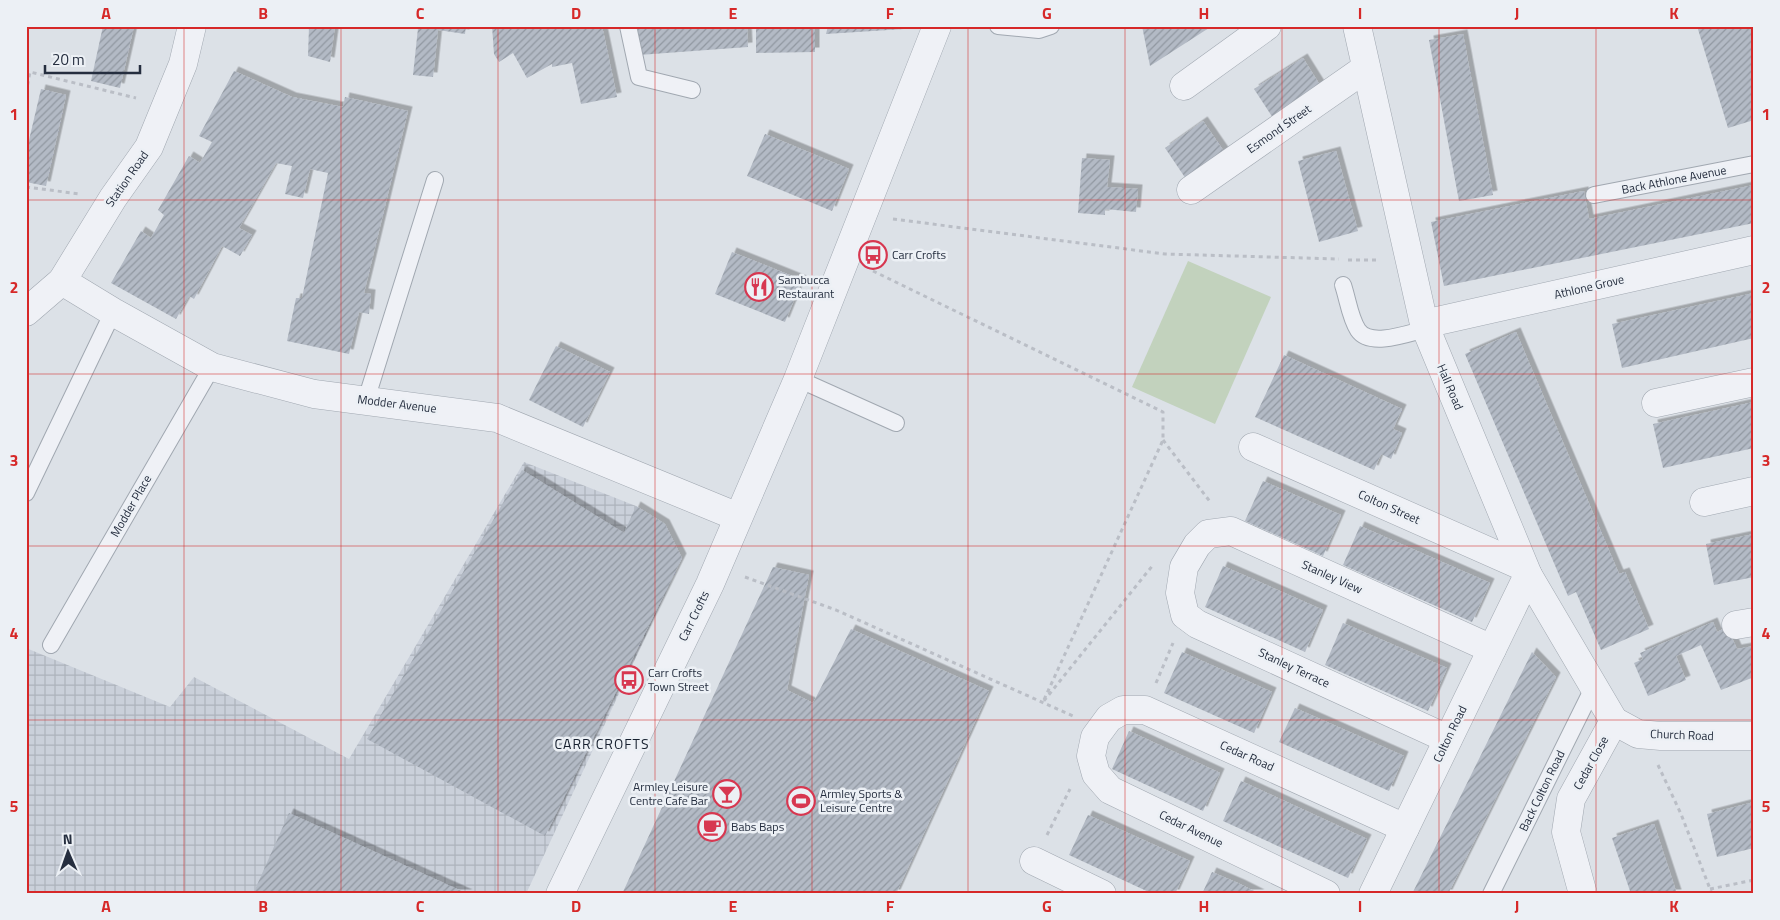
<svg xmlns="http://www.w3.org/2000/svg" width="1780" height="920" viewBox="0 0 1780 920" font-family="'Titillium Web',sans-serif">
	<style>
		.industrial { fill: url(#industrial-grid) }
		.green { fill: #c2d2bd }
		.building { fill: url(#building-hatch); filter: url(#shadow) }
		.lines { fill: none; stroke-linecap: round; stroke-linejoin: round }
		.service-casing { stroke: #a1a8b1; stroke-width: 18 }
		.minor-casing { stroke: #a1a8b1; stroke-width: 29 }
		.path { stroke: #babec6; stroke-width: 3; stroke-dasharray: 4 4; stroke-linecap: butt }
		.service { stroke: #eff1f6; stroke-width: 16 }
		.minor { stroke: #eff1f6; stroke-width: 28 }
		.grid { fill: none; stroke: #d62828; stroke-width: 1; stroke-opacity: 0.55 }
		.labels { text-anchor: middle; stroke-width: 5; stroke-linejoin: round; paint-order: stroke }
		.street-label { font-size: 12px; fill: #252e3f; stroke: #ecf0f5 }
		.poi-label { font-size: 12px; fill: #252e3f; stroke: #ecf0f5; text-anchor: start }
		.neighbourhood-label { font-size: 14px; letter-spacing: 1px; fill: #17202f; stroke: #ecf0f5 }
		.neatline { fill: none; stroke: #d62828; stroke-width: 2 }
		.grid-label { font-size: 16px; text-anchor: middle; font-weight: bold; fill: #d62828 }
	</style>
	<defs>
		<pattern id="industrial-grid" width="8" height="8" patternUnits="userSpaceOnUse" patternTransform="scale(1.25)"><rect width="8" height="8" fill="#cad0da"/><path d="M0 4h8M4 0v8" fill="none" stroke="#adb3bc"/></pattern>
		<pattern id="building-hatch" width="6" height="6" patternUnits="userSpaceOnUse" patternTransform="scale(1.25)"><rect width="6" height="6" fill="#b3bac5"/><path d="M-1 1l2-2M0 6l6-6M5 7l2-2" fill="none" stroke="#9198a1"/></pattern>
		<filter id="shadow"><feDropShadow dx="4.5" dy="-4.5" stdDeviation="0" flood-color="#0004"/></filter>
	</defs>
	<rect width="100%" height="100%" fill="#dce1e7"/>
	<!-- industrial -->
	<path class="industrial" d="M524 462 636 506 665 524 682 558 526 894H26V648L170 707 194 677 349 759Z"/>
	<!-- green -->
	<path class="green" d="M1188 261 1271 297 1215 424 1132 387Z"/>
	<!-- building -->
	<g class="building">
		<path d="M103 26H134L120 88 91 81Z"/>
		<path d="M309 26H335L330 62 308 56Z"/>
		<path d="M408 26H466L465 34 438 30 433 77 413 75 418 28H408Z"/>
		<path d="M492 26H537V28L540 26H602L617 97 581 104 572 63 552 67V64L527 78 513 53 499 62 494 54Z"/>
		<path d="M637 26H747L748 47 639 55Z"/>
		<path d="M756 26H815V52L756 53Z"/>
		<path d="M828 26H905L904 29 826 34Z"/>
		<path d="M1142 26H1212L1150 66Z"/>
		<path d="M1697 26H1754V120L1728 128Z"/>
		<path d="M1463 34 1493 195 1459 201 1429 40Z"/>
		<path d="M1303 58 1323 90 1275 121 1254 89Z"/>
		<path d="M234 71 292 97 343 107 345 97 408 111 364 293 371 294 369 314 359 312 349 354 287 341 296 298H302L328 173 310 169 303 198 285 194 292 166 276 163 239 228 252 235 240 256 222 246 194 299 189 296 176 319 111 283 141 231 151 238 164 215 158 210 189 156 200 163 212 142 199 136Z"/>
		<path d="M41 89 66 95 46 186 26 182V153Z"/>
		<path d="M1203 121 1225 153 1186 179 1165 148Z"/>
		<path d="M765 134 849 169 832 211 747 176Z"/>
		<path d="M1336 151 1358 231 1319 242 1298 161Z"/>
		<path d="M1082 158 1110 160 1107 187 1138 189 1136 212 1105 209V215L1078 213Z"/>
		<path d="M1754 185V223L1444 286 1431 222 1584 191 1589 219Z"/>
		<path d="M732 252 802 280 785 322 715 294Z"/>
		<path d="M1754 293V338L1622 368 1612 324Z"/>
		<path d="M1516 332 1619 574 1625 572 1649 629 1601 650 1576 592 1568 596 1465 354Z"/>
		<path d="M556 346 610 372 583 427 529 400Z"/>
		<path d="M1284 355 1402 409 1393 429 1402 433 1391 459 1381 454 1374 470 1255 417Z"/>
		<path d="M1754 402V448L1663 468 1653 424Z"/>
		<path d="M522 470 624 533 636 506 665 524 682 558 545 836 367 739Z"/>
		<path d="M1263 481 1341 515 1323 556 1245 521Z"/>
		<path d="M1360 526 1490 583 1472 622 1343 565Z"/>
		<path d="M1754 534V577L1714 585 1706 544Z"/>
		<path d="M1223 566 1323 610 1305 652 1205 607Z"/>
		<path d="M773 567 809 575 787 690 813 703 851 629 989 691 896 894H622Z"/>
		<path d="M1713 622 1717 632 1727 627 1737 649 1754 646V677L1721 690 1701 645 1676 656 1686 680 1648 696 1634 663 1643 659 1640 653Z"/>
		<path d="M1343 623 1447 668 1428 711 1325 665Z"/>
		<path d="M1182 652 1272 692 1254 733 1164 693Z"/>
		<path d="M1532 652 1556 677 1540 709 1448 894H1412Z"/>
		<path d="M1295 708 1404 756 1389 791 1279 742Z"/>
		<path d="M1129 731 1220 773 1203 811 1112 769Z"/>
		<path d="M1241 781 1367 839 1348 878 1223 821Z"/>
		<path d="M1754 802V848L1717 857 1707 814Z"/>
		<path d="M289 813 468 894H253Z"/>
		<path d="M1088 815 1190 861 1175 894H1153L1069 855Z"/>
		<path d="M1654 824 1677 894H1631L1612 838Z"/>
		<path d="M1212 872 1240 884 1260 894H1202Z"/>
	</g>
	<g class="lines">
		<defs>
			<g id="service">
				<path d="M628 26 639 77 692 90"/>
				<path d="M998 26 1039 30 1051 26"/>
				<path d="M1594 195 1754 164"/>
				<path d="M1343 285C1348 300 1350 318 1358 330 1370 348 1409 333 1426 329"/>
				<path d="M798 379 896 423"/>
				<path d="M366 400 435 180"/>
				<path d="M26 493 113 312"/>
				<path d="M51 645 212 367"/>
				<path d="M1491 894 1593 688"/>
			</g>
			<g id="minor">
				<path d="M1357 26 1424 324 1528 575 1614 721"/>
				<path d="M1184 86 1267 26"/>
				<path d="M1191 190 1366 68"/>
				<path d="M62 281 113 312 212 367 314 394 497 418 738 517"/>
				<path d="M26 312 62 281 113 198 149 147 183 64 192 26"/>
				<path d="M1424 324 1754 250"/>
				<path d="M1656 403 1754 382"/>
				<path d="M1253 447 1524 567"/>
				<path d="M1704 502 1754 491"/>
				<path d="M1736 625 1754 622"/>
				<path d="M1614 721 1638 734 1661 736H1754"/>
				<path d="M1448 739 1197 624 1185 615 1180 593 1184 567 1197 545 1208 534 1231 531 1492 649"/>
				<path d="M1034 861 1102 894"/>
				<path d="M560 894 710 584 798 379 937 26"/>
				<path d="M1326 894 1110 790 1096 774 1091 756 1095 737 1109 718 1123 710H1145L1405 828"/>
				<path d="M1373 894 1528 575"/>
				<path d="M1583 894 1566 832 1571 799 1614 721"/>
			</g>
		</defs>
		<!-- service casing -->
		<use href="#service" class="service-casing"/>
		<!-- minor casing -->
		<use href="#minor" class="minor-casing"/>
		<!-- path -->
		<g class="path">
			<path d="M26 93 30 72 136 98"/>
			<path d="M26 187 80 194"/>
			<path d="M893 219 1165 254 1339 259"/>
			<path d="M1348 260H1379"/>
			<path d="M873 271 1163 412V440L1043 702 1153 565"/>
			<path d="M1163 440 1211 503"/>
			<path d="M745 577 836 610 1073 716"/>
			<path d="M1156 683 1173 643"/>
			<path d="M1658 765 1681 814 1712 894"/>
			<path d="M1047 835 1070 789"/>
			<path d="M1710 889 1754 880"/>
		</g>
		<!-- service -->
		<use href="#service" class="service"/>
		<!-- minor -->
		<use href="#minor" class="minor"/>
	</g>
	<!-- grid -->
	<path class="grid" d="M184 26V894M341 26V894M498 26V894M655 26V894M812 26V894M968 26V894M1125 26V894M1282 26V894M1439 26V894M1596 26V894M26 200H1754M26 374H1754M26 546H1754M26 720H1754"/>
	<!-- icons -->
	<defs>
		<symbol id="bus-ring" viewBox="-11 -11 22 22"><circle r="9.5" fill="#ecf0f5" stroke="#d73750" stroke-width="1.5"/><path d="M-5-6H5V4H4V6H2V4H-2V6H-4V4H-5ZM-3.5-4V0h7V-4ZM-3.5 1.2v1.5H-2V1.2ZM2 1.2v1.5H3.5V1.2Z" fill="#d73750"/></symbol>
		<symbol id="restaurant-ring" viewBox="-11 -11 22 22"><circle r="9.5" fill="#ecf0f5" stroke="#d73750" stroke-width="1.5"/><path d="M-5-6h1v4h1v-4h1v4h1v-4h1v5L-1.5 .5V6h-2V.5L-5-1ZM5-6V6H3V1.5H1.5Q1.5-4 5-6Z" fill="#d73750"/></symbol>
		<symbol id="bar-ring" viewBox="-11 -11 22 22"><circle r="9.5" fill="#ecf0f5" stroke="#d73750" stroke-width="1.5"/><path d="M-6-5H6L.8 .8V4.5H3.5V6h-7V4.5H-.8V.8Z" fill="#d73750"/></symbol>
		<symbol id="stadium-ring" viewBox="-11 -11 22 22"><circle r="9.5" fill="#ecf0f5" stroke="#d73750" stroke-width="1.5"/><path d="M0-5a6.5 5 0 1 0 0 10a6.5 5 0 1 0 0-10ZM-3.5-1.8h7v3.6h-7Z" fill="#d73750"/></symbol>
		<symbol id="cafe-ring" viewBox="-11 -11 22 22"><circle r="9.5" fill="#ecf0f5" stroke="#d73750" stroke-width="1.5"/><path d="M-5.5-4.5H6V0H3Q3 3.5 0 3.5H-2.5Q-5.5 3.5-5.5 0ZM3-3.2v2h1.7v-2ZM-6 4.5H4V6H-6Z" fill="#d73750"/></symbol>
	</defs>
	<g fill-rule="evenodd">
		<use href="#bus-ring" x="857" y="239" width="32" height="32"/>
		<use href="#restaurant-ring" x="743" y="271" width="32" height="32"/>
		<use href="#bus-ring" x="613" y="664" width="32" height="32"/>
		<use href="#bar-ring" x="711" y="778" width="32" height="32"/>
		<use href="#stadium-ring" x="785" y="785" width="32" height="32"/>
		<use href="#cafe-ring" x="696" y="811" width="32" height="32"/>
	</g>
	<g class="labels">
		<!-- street labels -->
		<g class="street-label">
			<text transform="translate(1279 129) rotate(-35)" y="4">Esmond Street</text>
			<text transform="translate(127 179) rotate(-55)" y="4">Station Road</text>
			<text transform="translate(1674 180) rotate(-11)" y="4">Back Athlone Avenue</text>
			<text transform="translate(1589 287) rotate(-13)" y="4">Athlone Grove</text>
			<text transform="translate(1450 387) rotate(67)" y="4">Hall Road</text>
			<text transform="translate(397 404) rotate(7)" y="4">Modder Avenue</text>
			<text transform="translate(131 506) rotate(-60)" y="4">Modder Place</text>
			<text transform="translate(1389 507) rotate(24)" y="4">Colton Street</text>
			<text transform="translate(1332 577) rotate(24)" y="4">Stanley View</text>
			<text transform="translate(694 616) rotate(-64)" y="4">Carr Crofts</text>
			<text transform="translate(1294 668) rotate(25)" y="4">Stanley Terrace</text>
			<text transform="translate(1450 734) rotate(-64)" y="4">Colton Road</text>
			<text transform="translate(1682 735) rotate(2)" y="4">Church Road</text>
			<text transform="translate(1247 756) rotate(24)" y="4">Cedar Road</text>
			<text transform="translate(1591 763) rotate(-61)" y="4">Cedar Close</text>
			<text transform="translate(1542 791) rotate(-64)" y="4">Back Colton Road</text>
			<text transform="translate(1191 829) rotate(26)" y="4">Cedar Avenue</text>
		</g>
		<!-- poi labels -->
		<g class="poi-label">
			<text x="892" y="259">Carr Crofts</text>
			<text x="778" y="284">Sambucca<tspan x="778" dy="14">Restaurant</tspan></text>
			<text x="648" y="677">Carr Crofts<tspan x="648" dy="14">Town Street</tspan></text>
			<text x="708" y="791" text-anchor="end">Armley Leisure<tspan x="708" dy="14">Centre Cafe Bar</tspan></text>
			<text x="820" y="798">Armley Sports &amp;<tspan x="820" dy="14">Leisure Centre</tspan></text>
			<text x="731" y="831">Babs Baps</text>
		</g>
		<!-- neighbourhood labels -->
		<g class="neighbourhood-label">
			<text x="602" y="749">CARR CROFTS</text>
		</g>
	</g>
	<!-- border -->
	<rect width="1780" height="920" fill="none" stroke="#ecf0f5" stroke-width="55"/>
	<!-- north arrow -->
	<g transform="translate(68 852) rotate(358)" stroke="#ecf0f5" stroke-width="4" paint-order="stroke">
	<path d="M0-4L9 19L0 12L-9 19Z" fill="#252e3f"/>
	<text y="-8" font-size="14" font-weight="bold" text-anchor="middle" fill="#252e3f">N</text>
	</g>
	<!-- scale -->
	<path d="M45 65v8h95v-8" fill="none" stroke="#252e3f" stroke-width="2.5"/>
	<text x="52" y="65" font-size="15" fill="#252e3f" stroke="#ecf0f5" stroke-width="4" paint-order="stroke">20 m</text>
	<rect x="28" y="28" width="1724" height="864" class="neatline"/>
	<g class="grid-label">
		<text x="106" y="19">A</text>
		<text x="263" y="19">B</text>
		<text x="420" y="19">C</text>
		<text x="576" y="19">D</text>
		<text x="733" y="19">E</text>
		<text x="890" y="19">F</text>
		<text x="1047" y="19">G</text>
		<text x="1204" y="19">H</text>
		<text x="1360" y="19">I</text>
		<text x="1517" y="19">J</text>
		<text x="1674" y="19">K</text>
		<text x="14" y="120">1</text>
		<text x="1766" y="120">1</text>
		<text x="14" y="293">2</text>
		<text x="1766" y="293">2</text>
		<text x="14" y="466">3</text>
		<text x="1766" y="466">3</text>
		<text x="14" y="639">4</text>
		<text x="1766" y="639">4</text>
		<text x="14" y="812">5</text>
		<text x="1766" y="812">5</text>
		<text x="106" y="912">A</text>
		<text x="263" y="912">B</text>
		<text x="420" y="912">C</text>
		<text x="576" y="912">D</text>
		<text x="733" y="912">E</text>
		<text x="890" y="912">F</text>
		<text x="1047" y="912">G</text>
		<text x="1204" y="912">H</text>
		<text x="1360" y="912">I</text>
		<text x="1517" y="912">J</text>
		<text x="1674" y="912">K</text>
	</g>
</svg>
